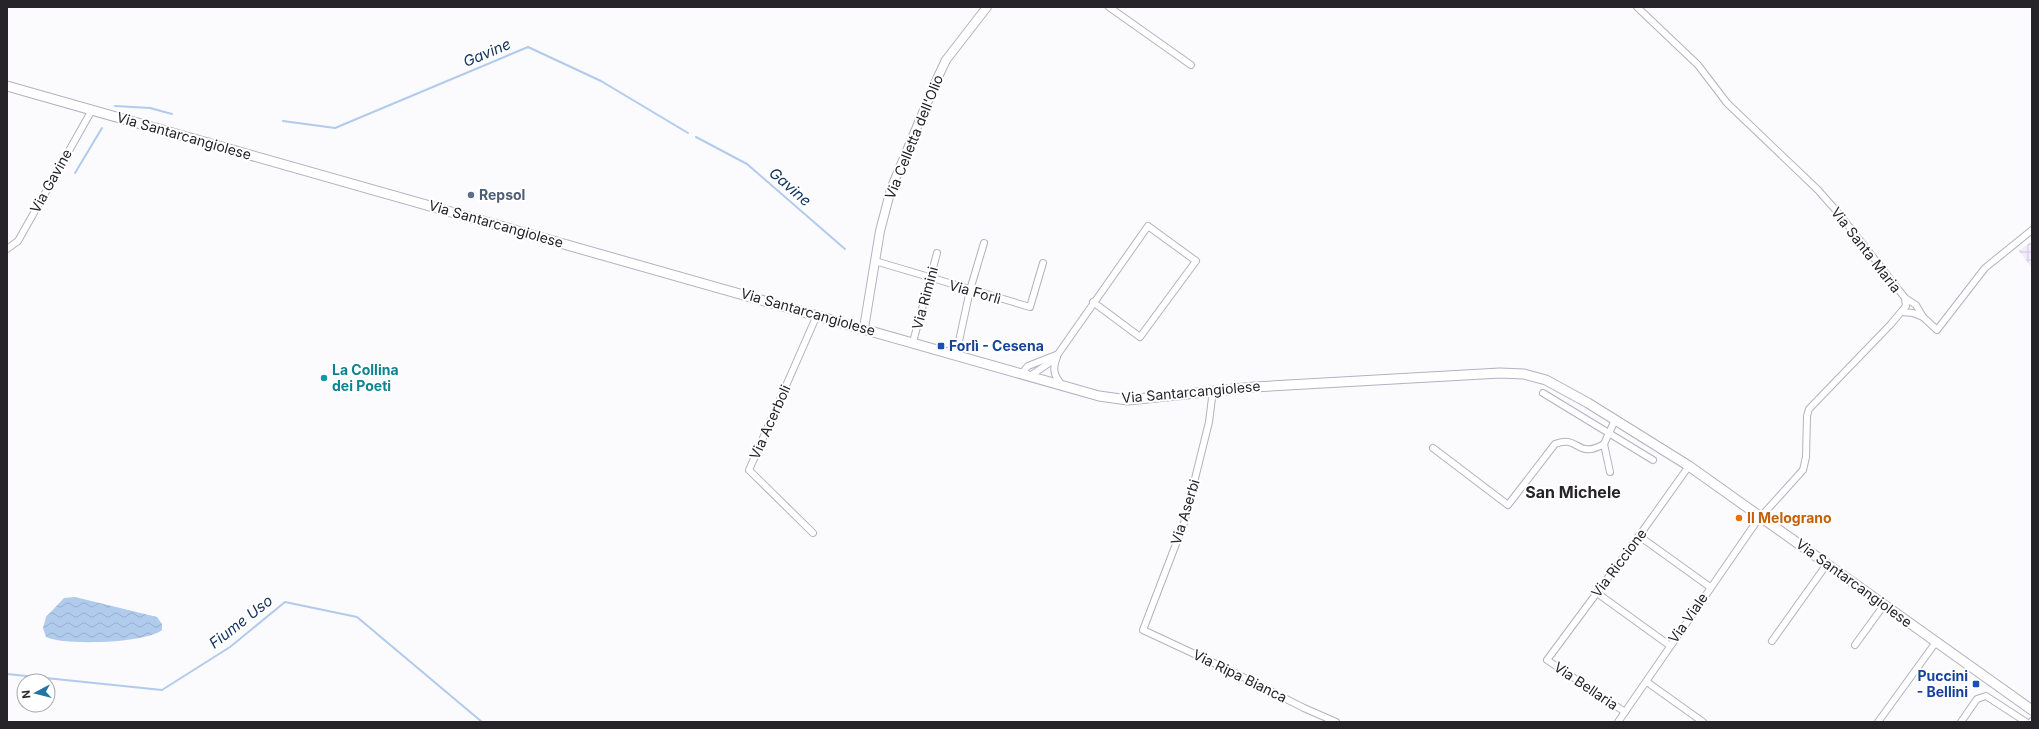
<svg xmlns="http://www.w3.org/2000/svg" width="2039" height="729" viewBox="0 0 2039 729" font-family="Inter,sans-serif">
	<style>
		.industrial { fill: url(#industrial-grid) }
		.water { fill: url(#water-waves) }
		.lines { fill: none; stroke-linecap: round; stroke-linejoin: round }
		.stream { stroke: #b1cbed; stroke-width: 2 }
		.minor-casing { stroke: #b6b0c0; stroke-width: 8 }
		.tertiary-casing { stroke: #b6b0c0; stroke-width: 10 }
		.secondary-casing { stroke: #b6b0c0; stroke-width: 11 }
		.minor { stroke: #fff; stroke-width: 6 }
		.tertiary { stroke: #fff; stroke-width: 8 }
		.secondary { stroke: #fff; stroke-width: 9 }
		.service-dot { fill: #5c6f8a; stroke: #fff; stroke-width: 1.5 }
		.transit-dot { fill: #1a4fb4; stroke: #fff; stroke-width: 1.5 }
		.culture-dot { fill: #0f9aa8; stroke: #fff; stroke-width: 1.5 }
		.food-dot { fill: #e8710a; stroke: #fff; stroke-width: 1.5 }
		.labels { text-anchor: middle; stroke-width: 4; stroke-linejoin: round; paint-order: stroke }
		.street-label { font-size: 14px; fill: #262329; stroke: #fff }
		.service-label { font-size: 14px; font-weight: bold; fill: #4e5e75; stroke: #fff; text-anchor: start }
		.transit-label { font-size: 14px; font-weight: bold; fill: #164399; stroke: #fff; text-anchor: start }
		.culture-label { font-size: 14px; font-weight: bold; fill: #0d838f; stroke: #fff; text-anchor: start }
		.food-label { font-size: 14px; font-weight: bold; fill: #c56008; stroke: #fff; text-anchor: start }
		.water-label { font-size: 15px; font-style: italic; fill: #143560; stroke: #fff }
		.quarter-label { font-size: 16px; font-weight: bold; fill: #262329; stroke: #fff }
	</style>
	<defs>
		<pattern id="industrial-grid" width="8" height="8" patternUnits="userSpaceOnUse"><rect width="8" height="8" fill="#f2ebfe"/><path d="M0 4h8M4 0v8" fill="none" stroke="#cfc9da"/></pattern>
		<pattern id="water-waves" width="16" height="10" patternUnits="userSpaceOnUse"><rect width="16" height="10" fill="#b1cbed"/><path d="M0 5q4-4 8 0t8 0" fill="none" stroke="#98aecb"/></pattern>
	</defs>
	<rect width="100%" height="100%" fill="#fbfafd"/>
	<!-- industrial -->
	<path class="industrial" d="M2032 241V268L2019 251Z"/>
	<!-- water -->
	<path class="water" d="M75 597 157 617 162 624V630C147 643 65 646 46 637L43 628 46 617 64 598Z"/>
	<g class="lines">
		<!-- stream -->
		<g class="stream">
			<path d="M115 106 150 108 172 114"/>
			<path d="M283 121 335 128 528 47 601 81 688 133"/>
			<path d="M696 137 747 164 845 249"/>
			<path d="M75 173 102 128"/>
			<path d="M7 674 162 690 230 647 285 602 357 617 482 722"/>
		</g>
		<defs>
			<g id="minor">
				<path d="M1109 7 1191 65"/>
				<path d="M7 249 18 241 92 110"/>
				<path d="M875 261 1030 307 1043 263"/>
				<path d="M1905 298 1916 305 1923 317 1937 330 1985 268 2032 230"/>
				<path d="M1902 312 1913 313 1923 317"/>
				<path d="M913 342 937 253"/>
				<path d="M956 355 970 290 984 243"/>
				<path d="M1057 357C1052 369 1054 376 1062 385"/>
				<path d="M1022 373 1028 366 1056 355"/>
				<path d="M1030 376 1052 361 1058 354 1148 226 1196 261 1140 337 1093 302"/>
				<path d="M1213 390 1209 422 1184 523 1143 630 1231 671 1304 708 1336 722"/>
				<path d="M1543 393 1653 460"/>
				<path d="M1604 444 1610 472"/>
				<path d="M1604 444 1615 420"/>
				<path d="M1433 448 1508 505 1555 444C1579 434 1576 460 1604 444"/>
				<path d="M813 533 749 470 817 315"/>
				<path d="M1639 536 1710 587"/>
				<path d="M1597 593 1669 645"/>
				<path d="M1772 641 1827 564"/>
				<path d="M1855 645 1884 605"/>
				<path d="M1647 682 1703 722"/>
				<path d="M1625 712 1547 660 1639 536 1689 466"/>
				<path d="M1618 722 1757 521 1803 470 1806 457 1807 416 1809 409 1891 324 1906 306 1905 298 1840 215 1818 190 1727 103 1698 65 1637 7"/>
				<path d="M1878 722 1936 642"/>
				<path d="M1961 722 1977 699 1986 696 2026 722"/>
				<path d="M2031 722 2032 721"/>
			</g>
			<path id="tertiary" d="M864 328 880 231 891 189 937 79 946 60 987 7"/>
			<path id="secondary" d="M7 86 1099 396 1128 400 1254 387 1500 373 1524 374 1546 380 1588 403 1689 466 2032 710"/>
		</defs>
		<!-- minor casing -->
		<use href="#minor" class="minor-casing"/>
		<!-- tertiary casing -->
		<use href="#tertiary" class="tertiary-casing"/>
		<!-- secondary casing -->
		<use href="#secondary" class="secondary-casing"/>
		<!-- minor -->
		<use href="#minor" class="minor"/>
		<!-- tertiary -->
		<use href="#tertiary" class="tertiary"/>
		<!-- secondary -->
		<use href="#secondary" class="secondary"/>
	</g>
	<!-- markers -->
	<circle class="service-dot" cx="471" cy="195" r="4"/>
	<g class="transit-dot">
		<rect x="937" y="342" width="8" height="8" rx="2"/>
		<rect x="1972" y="680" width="8" height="8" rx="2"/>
	</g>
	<circle class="culture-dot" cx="324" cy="378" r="4"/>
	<circle class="food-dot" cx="1739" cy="518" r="4"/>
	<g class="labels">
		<!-- street labels -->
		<g class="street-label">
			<text transform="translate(184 136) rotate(16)" y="5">Via Santarcangiolese</text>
			<text transform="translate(914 137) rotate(-68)" y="5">Via Celletta dell'Olio</text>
			<text transform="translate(51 181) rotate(-61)" y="5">Via Gavine</text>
			<text transform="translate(496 224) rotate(16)" y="5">Via Santarcangiolese</text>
			<text transform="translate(1866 250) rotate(52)" y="5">Via Santa Maria</text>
			<text transform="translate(975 292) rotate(16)" y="5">Via Forlì</text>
			<text transform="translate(925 298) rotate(-75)" y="5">Via Rimini</text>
			<text transform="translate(808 312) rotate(16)" y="5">Via Santarcangiolese</text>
			<text transform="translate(1191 392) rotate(-5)" y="5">Via Santarcangiolese</text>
			<text transform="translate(770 422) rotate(-66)" y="5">Via Acerboli</text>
			<text transform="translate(1185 512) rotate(-73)" y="5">Via Aserbi</text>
			<text transform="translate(1619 563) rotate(-53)" y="5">Via Riccione</text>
			<text transform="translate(1854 583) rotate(36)" y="5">Via Santarcangiolese</text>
			<text transform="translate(1688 618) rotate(-55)" y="5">Via Viale</text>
			<text transform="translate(1240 676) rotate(26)" y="5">Via Ripa Bianca</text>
			<text transform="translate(1586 686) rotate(34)" y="5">Via Bellaria</text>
		</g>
		<!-- service labels -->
		<g class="service-label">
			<text x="479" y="200">Repsol</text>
		</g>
		<!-- transit labels -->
		<g class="transit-label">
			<text x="949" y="351">Forlì - Cesena</text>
			<text x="1968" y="681" text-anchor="end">Puccini<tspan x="1968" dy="16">- Bellini</tspan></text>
		</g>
		<!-- culture labels -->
		<g class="culture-label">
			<text x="332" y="375">La Collina<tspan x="332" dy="16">dei Poeti</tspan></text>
		</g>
		<!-- food labels -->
		<g class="food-label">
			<text x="1747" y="523">Il Melograno</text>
		</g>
		<!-- water labels -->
		<g class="water-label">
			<text transform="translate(487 53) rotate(-23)" y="5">Gavine</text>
			<text transform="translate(790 187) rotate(41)" y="5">Gavine</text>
			<text transform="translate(241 622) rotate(-38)" y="5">Fiume Uso</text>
		</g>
		<!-- quarter labels -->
		<g class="quarter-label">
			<text x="1573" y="498">San Michele</text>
		</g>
	</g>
	<!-- border -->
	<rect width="2039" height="729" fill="none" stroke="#262329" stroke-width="16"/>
	<!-- north arrow -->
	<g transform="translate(36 693) rotate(263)"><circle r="19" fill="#ffffff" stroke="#a8a7a9"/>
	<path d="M0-3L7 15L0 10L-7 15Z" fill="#2473a5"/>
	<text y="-6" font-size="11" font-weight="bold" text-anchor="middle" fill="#262329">N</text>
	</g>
</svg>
